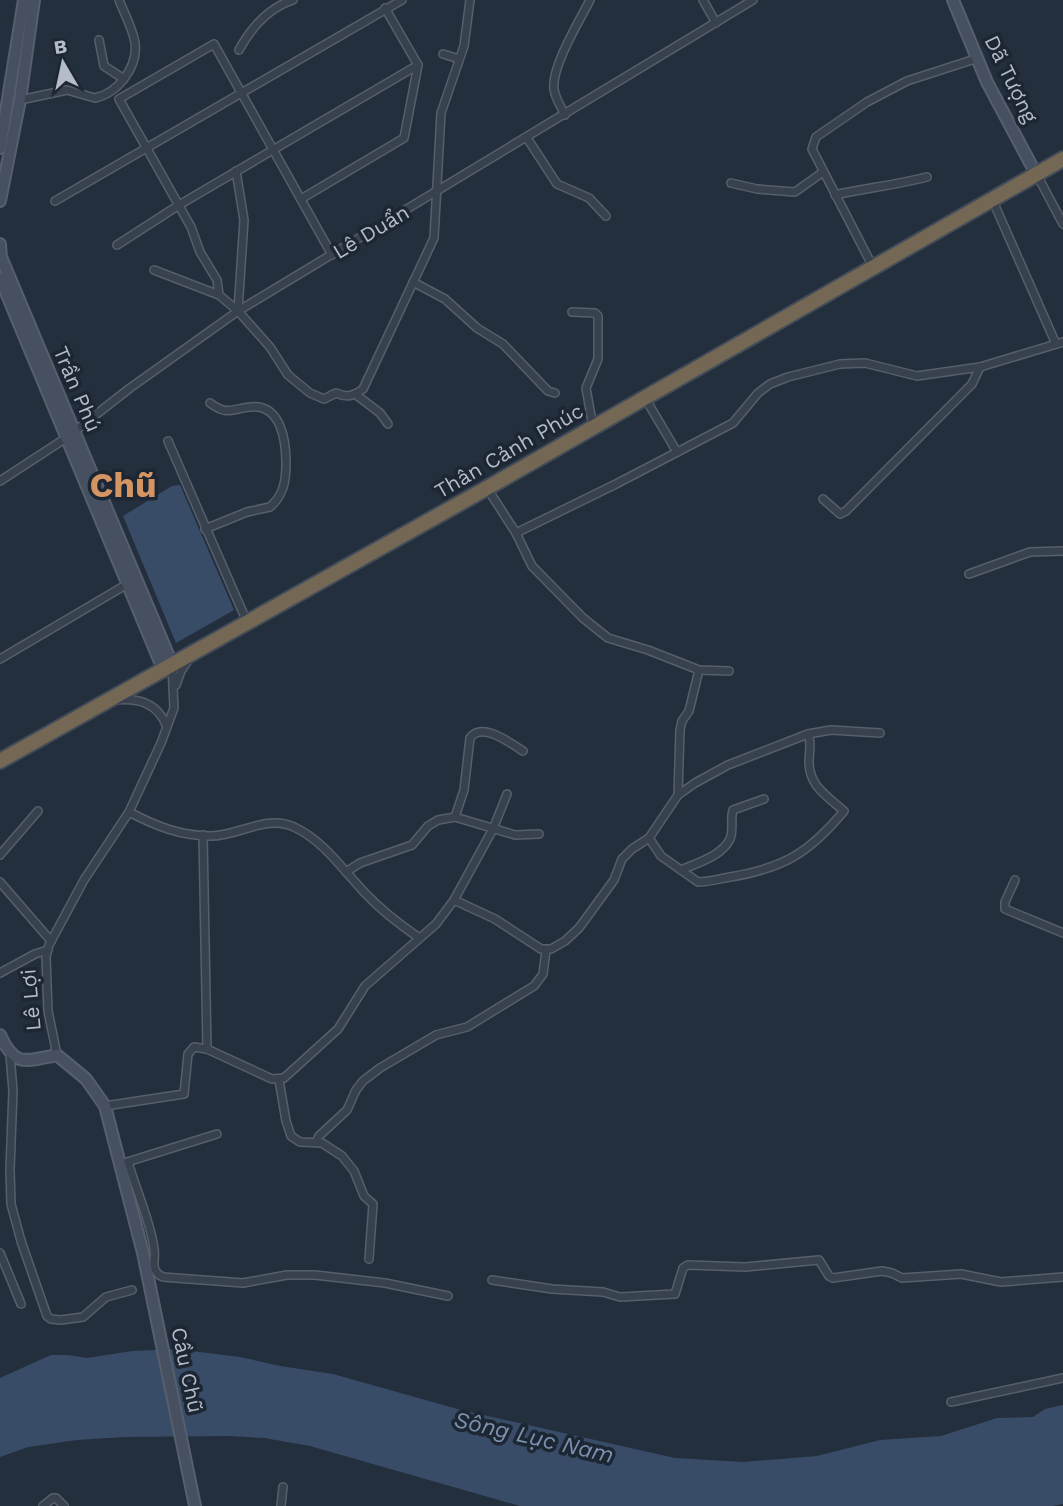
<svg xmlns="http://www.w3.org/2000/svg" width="1063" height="1506" viewBox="0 0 1063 1506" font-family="'Work Sans',sans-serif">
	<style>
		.water { fill: #394c67 }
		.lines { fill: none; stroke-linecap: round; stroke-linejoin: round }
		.street-casing { stroke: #565f6c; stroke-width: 10 }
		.secondary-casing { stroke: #565f6c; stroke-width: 14 }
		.highway-casing { stroke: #434c59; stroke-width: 18 }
		.street { stroke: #38414e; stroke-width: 7 }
		.secondary { stroke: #465061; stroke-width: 10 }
		.highway { stroke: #746855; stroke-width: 14 }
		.labels { text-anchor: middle; stroke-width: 7; stroke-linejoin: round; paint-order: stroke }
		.street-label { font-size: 21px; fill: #b4bcc9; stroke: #1d2633 }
		.water-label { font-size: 23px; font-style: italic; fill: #7c92b1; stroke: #1d2633 }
		.town-label { font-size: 35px; font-weight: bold; fill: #d59563; stroke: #1d2633 }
	</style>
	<rect width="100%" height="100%" fill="#242f3e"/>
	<!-- water -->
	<g class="water">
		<path d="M180 485 234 610 176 643 123 516 172 486Z"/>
		<path d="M175 1349 240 1357 280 1366 333 1374 461 1410 675 1458 743 1462 817 1456 880 1440 941 1436 997 1418 1033 1417 1045 1409 1063 1405V1504L1052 1506H520L310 1446 264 1438 229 1436 124 1437 77 1440 28 1447 0 1457V1378L51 1355H68L87 1358 132 1351Z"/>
	</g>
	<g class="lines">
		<defs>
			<g id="street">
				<path d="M703 0 716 23"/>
				<path d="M99 40 104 66 124 79"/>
				<path d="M239 50C251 28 268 8 293 0"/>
				<path d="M443 54 459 59"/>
				<path d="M20 100 67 90 95 98C118 93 138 67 135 43 133 29 124 13 119 0"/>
				<path d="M565 115C561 107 555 98 554 89 551 67 580 20 590 0"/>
				<path d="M527 138 557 184 589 198 606 216"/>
				<path d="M236 171 244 220 238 311 270 347 288 375 310 393 324 399 336 393C347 398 353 396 363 389L434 238 441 113 464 46 470 0"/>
				<path d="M1037 175 1063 224"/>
				<path d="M731 183 757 189 795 192 823 172"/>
				<path d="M835 195C866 188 896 185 927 177"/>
				<path d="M301 199 404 138 418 65 385 8"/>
				<path d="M992 199 1056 344"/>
				<path d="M55 201 402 0"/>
				<path d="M117 245 179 205 418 65"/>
				<path d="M873 267 812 149 816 137 867 102 907 81 978 58"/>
				<path d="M154 270 219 295 238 311"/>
				<path d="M413 282 445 299 477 328 503 344 548 391 555 393"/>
				<path d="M219 295 217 280 200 252 191 227 119 99 214 44 332 255"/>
				<path d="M572 312 595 313 598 316V359L586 388 593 427"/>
				<path d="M355 394 380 413 388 424"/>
				<path d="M645 398 677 452"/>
				<path d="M168 441 247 622"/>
				<path d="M0 481 66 438 130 388 238 311 753 0"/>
				<path d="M487 488 516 533 532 566 583 618 608 638 648 650 699 670 729 671"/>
				<path d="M823 499 840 514 846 511 972 384 980 367"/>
				<path d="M205 529 247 512 270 507C284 495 286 480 286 463 286 441 281 403 250 407 230 409 228 416 210 403"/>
				<path d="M516 533 616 484 733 423 758 393 770 384 788 377 840 364 865 363 917 376 980 367 1063 342"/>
				<path d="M969 574 1030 552 1063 551"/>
				<path d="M0 659 129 583"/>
				<path d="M176 685 181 671 190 658"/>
				<path d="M116 700C139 698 158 703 167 727"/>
				<path d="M678 795 680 730 682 721 689 711 699 670"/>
				<path d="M129 812C156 826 180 836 211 836 239 836 267 814 294 827 323 840 343 870 365 893 381 910 399 924 418 937"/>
				<path d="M455 817 464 790 470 738C482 721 510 743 523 751"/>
				<path d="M203 835 207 1049"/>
				<path d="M649 838 661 856 698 882C708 882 719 879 730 877 784 868 809 853 844 811 827 796 809 786 809 762 809 752 812 743 808 734"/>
				<path d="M0 855 38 811"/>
				<path d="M681 870C697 863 722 856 730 839 734 830 730 819 733 810L764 799"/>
				<path d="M346 872 360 863 412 845 428 826 438 820 455 817 515 835 539 834"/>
				<path d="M1015 880 1005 902V909L1063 933"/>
				<path d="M0 882 51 941"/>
				<path d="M454 900 495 919 541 949H551L565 941 579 928 614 880 622 859 632 849 649 838 678 795 695 783 728 765 808 734 831 730 880 733"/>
				<path d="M0 973 35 954 48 950"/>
				<path d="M10 1054 13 1091 10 1169 11 1204 21 1241 47 1316 51 1319 61 1320 83 1317 106 1297 132 1290"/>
				<path d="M57 1055 48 1011 46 957 49 945 84 880 129 812 161 743 174 708 172 666"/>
				<path d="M279 1080 286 1121 291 1136 300 1142 322 1143 342 1156 354 1171 364 1196 373 1204 369 1259"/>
				<path d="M105 1106 184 1094 188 1054 194 1047 207 1049 272 1079 284 1078 338 1029 365 986 436 924 454 900 493 829 507 794"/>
				<path d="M316 1142 319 1136 347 1110 356 1090 363 1081 380 1068 436 1035 467 1027 534 986 543 974 546 950"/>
				<path d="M128 1162C136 1190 150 1220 154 1248 156 1260 149 1271 163 1277L243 1283 287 1275H315L385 1283 448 1296"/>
				<path d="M124 1163 217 1134"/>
				<path d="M0 1253 21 1304"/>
				<path d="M492 1280 552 1289 603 1292 620 1297 675 1294 683 1268 688 1265 745 1267 819 1260 829 1276 833 1278 882 1271 892 1273 902 1278 961 1274 1001 1282 1063 1277"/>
				<path d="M951 1402 1063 1378"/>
				<path d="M43 1506 53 1498H56L64 1506"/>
				<path d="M281 1506 283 1487"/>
			</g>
			<g id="secondary">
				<path d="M953 0 987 82 1036 174"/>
				<path d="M0 148 24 0"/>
				<path d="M0 201 20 100 34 0"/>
				<path d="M0 244 1 257 172 664"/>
				<path d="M0 278 163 669"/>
				<path d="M0 1035C15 1068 25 1061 57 1055L86 1079 105 1106 143 1253 195 1506"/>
			</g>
			<path id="highway" d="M0 761 487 488 1063 159"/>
		</defs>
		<!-- street casing -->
		<use href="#street" class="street-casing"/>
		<!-- secondary casing -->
		<use href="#secondary" class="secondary-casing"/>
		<!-- highway casing -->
		<use href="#highway" class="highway-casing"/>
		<!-- street -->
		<use href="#street" class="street"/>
		<!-- secondary -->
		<use href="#secondary" class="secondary"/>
		<!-- highway -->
		<use href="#highway" class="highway"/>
	</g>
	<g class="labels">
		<!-- street labels -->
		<g class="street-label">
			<text transform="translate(1011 79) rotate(64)" y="7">Dã Tượng</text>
			<text transform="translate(371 232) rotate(-31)" y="7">Lê Duẩn</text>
			<text transform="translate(77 389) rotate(67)" y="7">Trần Phú</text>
			<text transform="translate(509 451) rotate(-30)" y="7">Thân Cảnh Phúc</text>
			<text transform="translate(31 1000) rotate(-95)" y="7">Lê Lợi</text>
			<text transform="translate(187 1370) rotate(78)" y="7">Cầu Chũ</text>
		</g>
		<!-- water labels -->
		<g class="water-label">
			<text transform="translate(534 1437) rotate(13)" y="8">Sông Lục Nam</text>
		</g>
		<!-- town labels -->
		<g class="town-label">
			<text x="123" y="497">Chũ</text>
		</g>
	</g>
	<!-- north arrow -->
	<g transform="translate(63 63) rotate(351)" stroke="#1d2633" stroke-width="5" paint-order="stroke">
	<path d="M0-5L12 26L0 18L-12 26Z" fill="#b4bcc9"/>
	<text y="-10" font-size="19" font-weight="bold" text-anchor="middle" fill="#b4bcc9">B</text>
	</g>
</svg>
